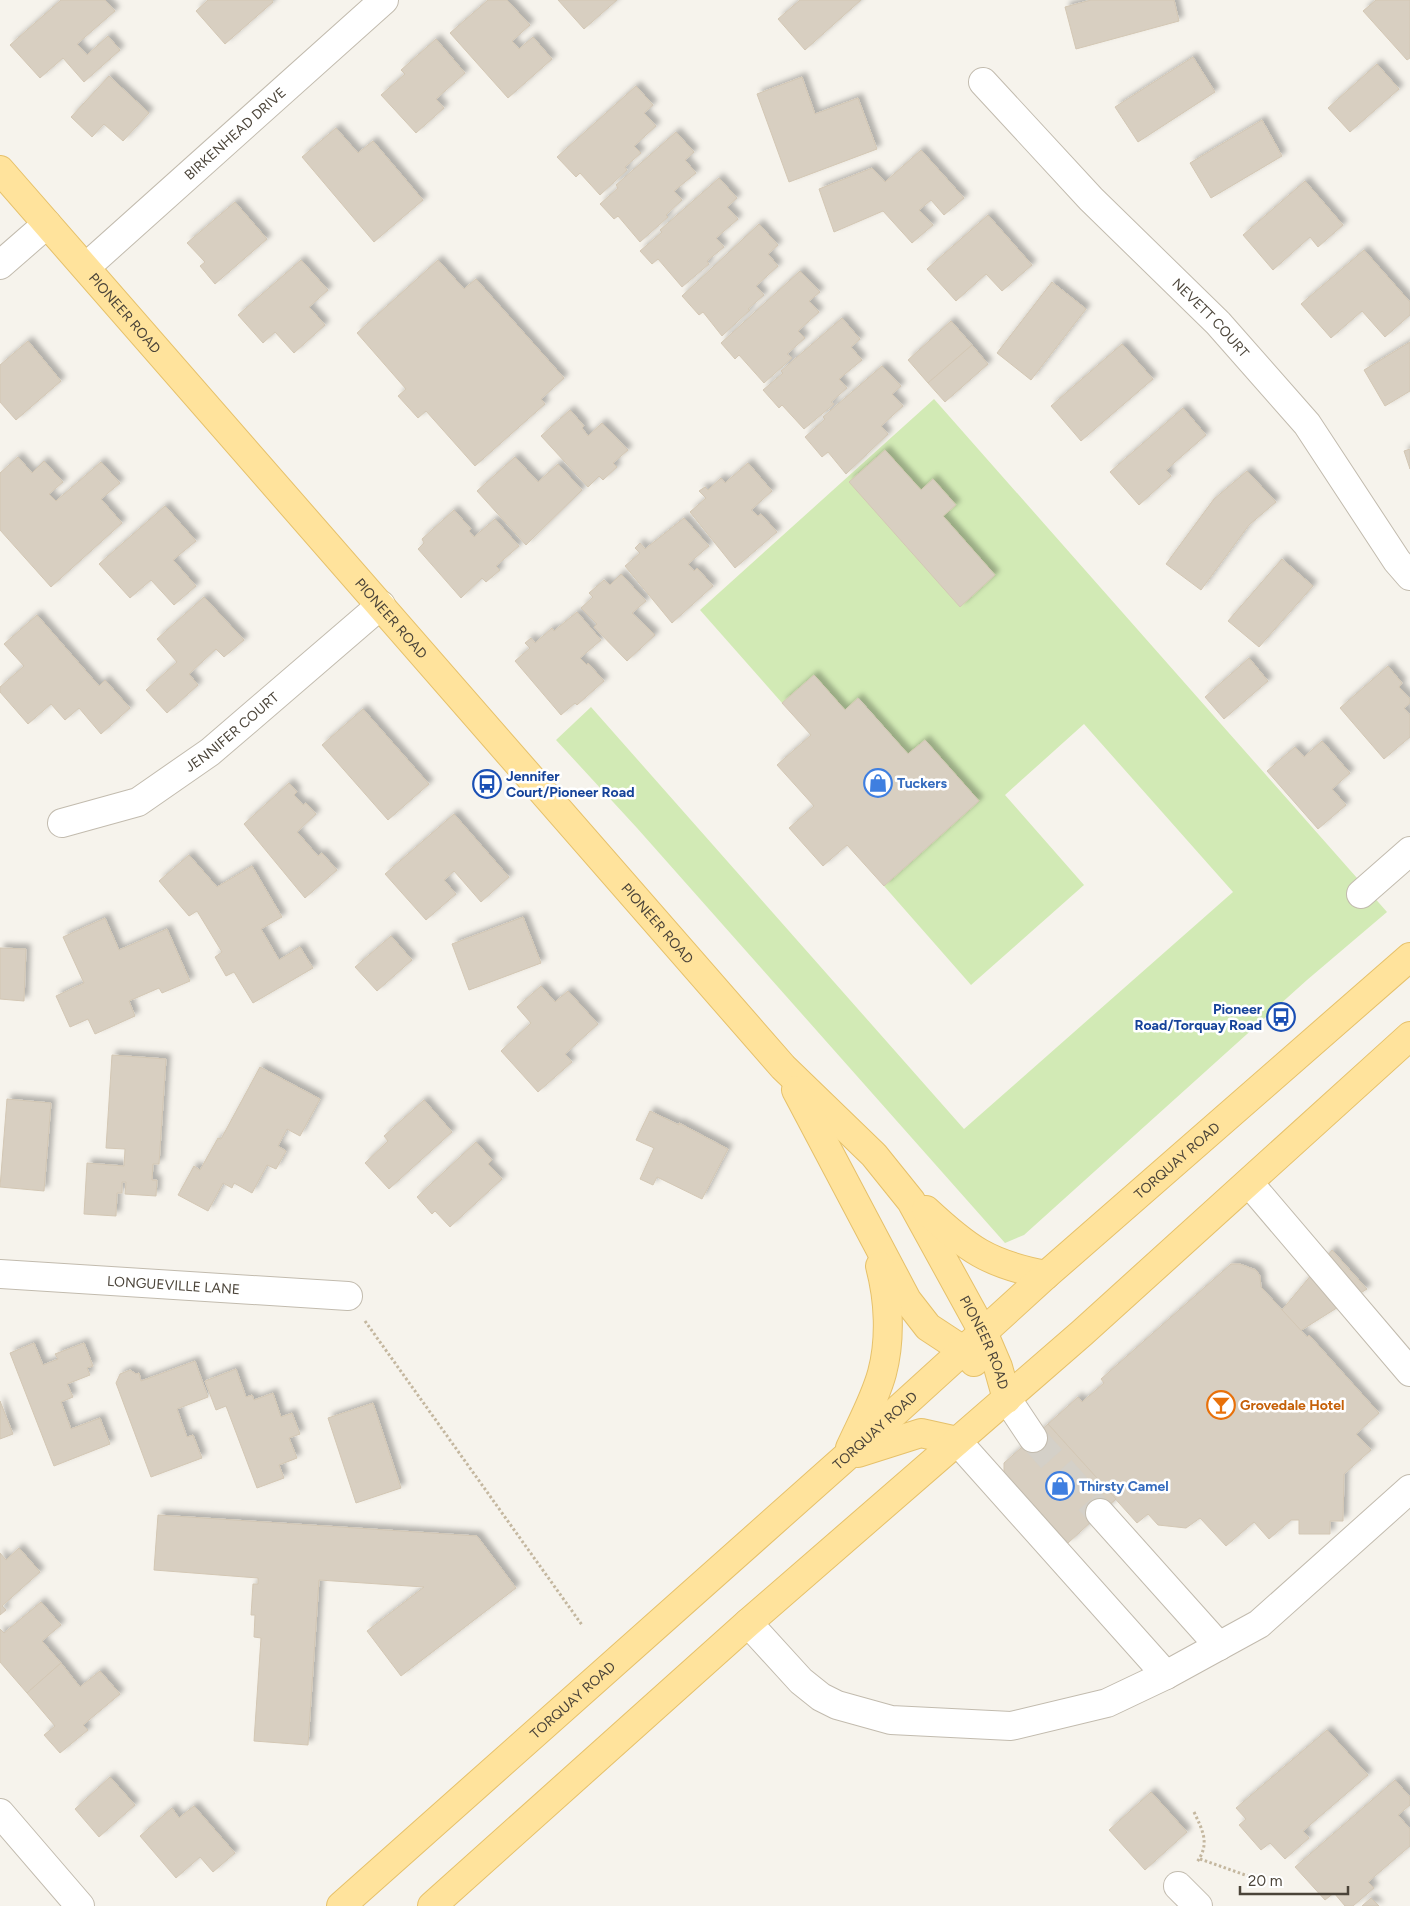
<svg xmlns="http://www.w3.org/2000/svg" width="1410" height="1906" viewBox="0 0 1410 1906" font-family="Figtree,sans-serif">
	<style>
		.green { fill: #d2eab5 }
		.building { fill: #d8cfc1; stroke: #d3c7b4; filter: url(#shadow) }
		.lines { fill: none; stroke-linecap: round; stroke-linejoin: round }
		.minor-tunnel { stroke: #d4d0c8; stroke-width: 28; stroke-dasharray: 28 14; stroke-linecap: butt }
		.minor-casing { stroke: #c2bbae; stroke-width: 30 }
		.major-casing { stroke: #e6c16a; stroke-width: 30 }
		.path { stroke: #c4b79f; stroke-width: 3; stroke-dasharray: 2.5 2.5; stroke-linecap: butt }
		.minor { stroke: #fff; stroke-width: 28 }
		.major { stroke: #ffe39c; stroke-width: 28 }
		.labels { text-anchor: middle; stroke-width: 5; stroke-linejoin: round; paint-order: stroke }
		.street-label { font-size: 14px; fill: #4b4439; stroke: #fff }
		.transit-label { font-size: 14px; font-weight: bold; fill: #164399; stroke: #fff; text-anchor: start }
		.shop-label { font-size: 14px; font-weight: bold; fill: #366cbe; stroke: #fff; text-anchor: start }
		.food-label { font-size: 14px; font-weight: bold; fill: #c56008; stroke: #fff; text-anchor: start }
	</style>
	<defs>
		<filter id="shadow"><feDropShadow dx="4.5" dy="-4.5" stdDeviation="2.5" flood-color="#0004"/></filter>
	</defs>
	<rect width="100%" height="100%" fill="#f6f3ec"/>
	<!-- green -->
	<path class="green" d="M934 399 1387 912 1307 980 1024 1235 1005 1243 637 828 556 740 591 707 964 1129 1233 892 1084 724 1005 795 1084 885 971 985 884 886 979 801 925 740 908 754 859 698 845 710 814 675 782 703 700 610Z"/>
	<!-- building -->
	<g class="building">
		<path d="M61 0H105L115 11 77 44 87 55 108 36 120 50 84 82 63 58 40 78 10 45Z"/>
		<path d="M208 0H272L273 2 225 44 196 11Z"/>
		<path d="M488 0H507L530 25 512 41 519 49 533 37 552 59 508 98 450 33Z"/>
		<path d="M558 0H617L584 29Z"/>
		<path d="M800 0H861L805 50 778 19Z"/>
		<path d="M1091 0H1174L1179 21 1076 49 1065 7Z"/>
		<path d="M1376 0H1410V58L1407 60 1363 11Z"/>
		<path d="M436 39 465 73 436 99 444 108 416 133 381 95 405 74 401 70Z"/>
		<path d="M1193 57 1215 92 1138 142 1115 107Z"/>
		<path d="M1377 64 1399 89 1350 132 1328 108Z"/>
		<path d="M109 76 149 113 123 141 104 124 92 137 71 117Z"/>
		<path d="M802 77 815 114 858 98 877 149 789 182 757 94Z"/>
		<path d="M636 86 653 105 644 113 656 126 634 146 641 153 625 167 627 170 600 195 580 173 576 177 557 157Z"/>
		<path d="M1262 120 1282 156 1211 198 1190 163Z"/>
		<path d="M336 128 358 153 373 141 423 200 374 242 302 157Z"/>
		<path d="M676 132 694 152 685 160 696 173 674 191 682 200 666 215 668 217 640 242 618 216 614 219 600 204 618 188 616 185Z"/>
		<path d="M921 150 964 198 944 215 931 200 919 210 933 225 912 243 883 211 834 232 819 189 872 168 885 182Z"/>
		<path d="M719 178 737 198 727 207 738 219 716 238 724 247 707 261 709 264 682 287 658 259 652 264 640 251 662 232 660 230Z"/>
		<path d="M1305 181 1343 225 1318 247 1310 237 1273 270 1243 235Z"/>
		<path d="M235 202 267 239 215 284 200 266 205 262 187 243Z"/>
		<path d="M988 215 1032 265 1002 291 986 274 956 301 927 269Z"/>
		<path d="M759 224 778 245 768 254 778 266 756 286 764 295 748 309 750 310 722 336 703 312 699 315 682 296Z"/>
		<path d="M1364 250 1410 302V315L1385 337 1362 311 1331 338 1301 304Z"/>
		<path d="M301 260 328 290 309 307 325 325 294 353 275 332 263 343 238 315Z"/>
		<path d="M438 260 464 289 476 279 564 378 541 399 545 404 475 466 426 411 418 418 398 396 406 389 357 333Z"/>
		<path d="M800 271 820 292 809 301 819 312 798 331 805 338 787 354 792 358 764 383 739 355 735 359 721 343Z"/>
		<path d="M1052 282 1086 309 1031 380 997 353Z"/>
		<path d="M842 318 860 339 851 347 862 360 839 379 847 388 831 402 834 404 804 429 782 405 779 408 763 390 783 373 781 371Z"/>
		<path d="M951 321 972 345 928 383 908 360Z"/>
		<path d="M28 341 61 381 16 420 0 402V365Z"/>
		<path d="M1410 342V391L1385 406 1364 370Z"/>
		<path d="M1122 344 1153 379 1081 441 1051 406Z"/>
		<path d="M972 345 988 364 945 402 928 383Z"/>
		<path d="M882 366 901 386 892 394 903 406 881 426 888 434 846 474 828 452 822 457 805 437 825 419 823 417Z"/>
		<path d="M1183 408 1206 435 1166 470 1171 476 1139 505 1110 472Z"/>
		<path d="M570 410 584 426 582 428 588 436 602 423 628 450 613 463 617 467 603 480 599 476 588 487 541 436Z"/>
		<path d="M1410 449V469L1404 451Z"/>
		<path d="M885 450 921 490 933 479 956 505 943 516 995 575 960 607 849 482Z"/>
		<path d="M18 457 32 473 44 461 63 482 49 494 56 501 101 462 120 483 101 499 122 523 51 587 0 530V473Z"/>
		<path d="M515 457 538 482 558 464 582 490 526 545 477 491Z"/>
		<path d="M748 463 772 491 751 510 758 516 761 514 777 532 735 568 690 512 706 498 699 491 705 487 708 490 721 478 725 483Z"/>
		<path d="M1247 471 1276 502 1249 525 1201 590 1166 564 1214 499Z"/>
		<path d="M165 506 196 541 173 560 196 586 174 605 151 580 130 598 99 564Z"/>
		<path d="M454 510 471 529 469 531 474 537 495 519 519 546 496 566 500 570 486 582 482 578 461 598 418 549 424 543 422 539Z"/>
		<path d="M684 518 709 546 688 564 694 571 697 568 713 586 672 623 625 566 640 553 635 548 640 543 645 549Z"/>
		<path d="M1282 559 1313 586 1259 647 1228 621Z"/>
		<path d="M621 574 646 601 632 613 655 635 627 661 594 627 597 624 581 608 593 597 589 593 604 580 610 585Z"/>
		<path d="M204 597 244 640 224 657 216 649 189 674 198 685 167 713 146 690 177 662 157 639Z"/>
		<path d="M577 612 601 640 580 658 587 665 588 663 604 681 577 705 575 703 561 715 515 661 530 648 525 643 531 638 535 643 552 628 554 631Z"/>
		<path d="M37 615 99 686 105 680 130 708 101 734 79 708 65 720 51 704 28 724 0 692V687L24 666 4 644Z"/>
		<path d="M1249 658 1268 681 1224 719 1205 697Z"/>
		<path d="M1388 666 1402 683 1399 687 1410 699V703L1404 708 1410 715V737L1384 759 1340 708Z"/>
		<path d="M814 675 845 710 858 698 908 754 925 740 979 801 884 886 847 845 823 866 789 828 814 806 777 765 811 735 782 703Z"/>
		<path d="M363 709 429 784 388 820 322 745Z"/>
		<path d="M1322 741 1350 773 1332 789 1346 805 1318 829 1267 771 1295 747 1304 757Z"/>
		<path d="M289 783 297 792 294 795 303 805 306 803 316 814 297 832 318 856 322 853 337 870 305 898 244 824Z"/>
		<path d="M454 814 509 877 481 902 454 871 444 880 456 894 426 920 385 874Z"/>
		<path d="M189 855 217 887 252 866 282 917 261 929 279 960 300 947 313 968 253 1003 234 972 226 976 215 957 222 952 197 911 189 916 159 881Z"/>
		<path d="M523 917 541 963 469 990 452 944Z"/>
		<path d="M105 918 119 950 167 929 190 981 162 993 159 988 129 1001 135 1016 95 1034 88 1019 70 1027 56 996 84 983 63 937Z"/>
		<path d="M391 936 412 960 377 991 355 967Z"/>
		<path d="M0 948 26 949 24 1001 0 999Z"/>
		<path d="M541 986 555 1002 568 991 598 1024 565 1054 572 1062 538 1092 501 1051 531 1023 517 1007Z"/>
		<path d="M112 1055 166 1059 159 1164H153L152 1180H157L156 1196 125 1194 126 1182H122V1193H117L116 1216 84 1214 87 1163 124 1166 125 1149 106 1148Z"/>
		<path d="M260 1067 320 1099 300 1136 287 1129 278 1146 286 1151 276 1169 267 1165 252 1193 234 1183 232 1188 223 1183 208 1211 178 1195 194 1166 200 1170 218 1138 221 1139Z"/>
		<path d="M7 1099 51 1103 44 1191 0 1187Z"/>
		<path d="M424 1100 452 1132 389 1189 365 1163 388 1141 384 1136Z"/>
		<path d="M650 1111 679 1125V1123L728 1149 702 1199 657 1177 653 1185 640 1179 654 1148 636 1140Z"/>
		<path d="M476 1142 492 1160 488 1164 502 1179 450 1227 435 1211 432 1214 417 1197Z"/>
		<path d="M1332 1250 1367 1289 1300 1331 1282 1310Z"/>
		<path d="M1231 1264H1240L1256 1270 1260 1276 1261 1287 1307 1337 1309 1335 1379 1413 1356 1434 1371 1450 1344 1474 1343 1521H1330V1534H1299V1520H1291L1269 1539 1254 1522 1226 1546 1200 1518 1186 1528 1158 1525 1148 1514 1137 1523 1048 1424 1078 1397 1082 1402 1104 1383 1101 1379Z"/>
		<path d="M34 1343 43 1365 58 1359 55 1354 84 1343 93 1366 87 1368 90 1375 67 1384 73 1397 61 1402 71 1429 100 1418 110 1444 54 1466 10 1353Z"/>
		<path d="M195 1361 208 1397 177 1409 187 1437 193 1435 202 1458 151 1477 116 1383 120 1374 130 1370 136 1374 139 1373 141 1381Z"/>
		<path d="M236 1369 246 1397 252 1395 254 1400 273 1393 281 1417 292 1413 300 1434 289 1438 297 1458 279 1465 284 1478 257 1488 226 1406 216 1410 205 1381Z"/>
		<path d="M0 1401 13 1434 0 1439Z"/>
		<path d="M373 1403 401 1488 356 1503 328 1418Z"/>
		<path d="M1048 1424 1116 1499 1068 1543 1004 1472V1463Z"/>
		<path d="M158 1515 477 1536 516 1588 401 1676 367 1631 424 1587 319 1580 308 1745 254 1741 261 1638 254 1637 255 1615H251L253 1584H258V1578L154 1570Z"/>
		<path d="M19 1548 40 1572 2 1606 6 1610 0 1615V1553L6 1560Z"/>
		<path d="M41 1602 61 1625 42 1641 61 1663 27 1693 0 1662V1629L4 1633Z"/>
		<path d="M61 1663 80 1687 100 1671 120 1694 83 1725 88 1730 60 1753 44 1735 55 1726 27 1693Z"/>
		<path d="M1327 1730 1368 1775 1303 1831 1309 1838 1285 1859 1270 1843 1261 1850 1239 1825 1246 1819 1236 1808Z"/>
		<path d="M110 1777 135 1805 99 1837 75 1809Z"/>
		<path d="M1395 1780 1410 1797V1805L1398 1815 1410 1829V1846L1368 1882 1374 1888 1353 1906H1345L1334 1893 1325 1900 1295 1867Z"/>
		<path d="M1151 1792 1187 1832 1145 1870 1109 1830Z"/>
		<path d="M194 1806 235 1853 213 1872 200 1857 176 1878 140 1836 172 1808 179 1818Z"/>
		<path d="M1371 1898 1379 1906H1362Z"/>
	</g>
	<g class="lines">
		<!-- minor-tunnel -->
		<path class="minor-tunnel" d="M1033 1438 1100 1513"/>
		<defs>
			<g id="minor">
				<path id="s1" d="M983 82 1091 199 1218 323 1307 424 1397 561 1410 576"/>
				<path d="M0 265 47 224"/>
				<path id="s2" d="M86 267 384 0"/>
				<path id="s3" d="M62 823 138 802 210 752 381 605"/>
				<path d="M1361 894 1410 851"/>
				<path d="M1249 1183 1410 1372"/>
				<path id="s4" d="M0 1274 348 1296"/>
				<path d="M1007 1399 1033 1438"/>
				<path d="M957 1441 1166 1675"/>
				<path d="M1100 1513 1219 1646"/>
				<path d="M748 1623 801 1681 821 1697 837 1705 891 1720 1011 1726 1107 1703 1166 1675 1259 1624 1410 1489"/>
				<path d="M0 1813 80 1906"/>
				<path d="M1178 1886 1198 1906"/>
			</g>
			<g id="major">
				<path id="s5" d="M0 170 783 1067 874 1155 911 1201 983 1332 998 1367 1007 1399"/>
				<path d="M796 1090 907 1300 928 1327 963 1350 974 1362"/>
				<path d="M926 1210C968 1249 988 1264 1046 1275"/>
				<path d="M850 1448C861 1424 875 1399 882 1373 891 1339 889 1300 880 1266"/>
				<path d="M858 1453 921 1433 957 1441"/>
				<path id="s6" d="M341 1906 847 1456 1046 1275 1410 957"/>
				<path d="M432 1906 748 1623 1082 1333 1410 1036"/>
			</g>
		</defs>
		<!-- minor casing -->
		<use href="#minor" class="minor-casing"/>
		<!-- major casing -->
		<use href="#major" class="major-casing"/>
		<!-- path -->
		<g class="path">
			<path d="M365 1321 582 1625"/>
			<path d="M1194 1812C1203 1831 1210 1844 1197 1862"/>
			<path d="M1200 1859 1248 1876"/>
		</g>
		<!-- minor -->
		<use href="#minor" class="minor"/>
		<!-- major -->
		<use href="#major" class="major"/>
	</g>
	<!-- icons -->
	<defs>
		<symbol id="shop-ring" viewBox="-11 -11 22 22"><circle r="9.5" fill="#fff" stroke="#3f7fe0" stroke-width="1.5"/><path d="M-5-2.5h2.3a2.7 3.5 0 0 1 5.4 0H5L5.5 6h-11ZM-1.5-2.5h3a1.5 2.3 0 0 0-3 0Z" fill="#3f7fe0"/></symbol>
		<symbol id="bus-ring" viewBox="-11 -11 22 22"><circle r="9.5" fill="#fff" stroke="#1a4fb4" stroke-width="1.5"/><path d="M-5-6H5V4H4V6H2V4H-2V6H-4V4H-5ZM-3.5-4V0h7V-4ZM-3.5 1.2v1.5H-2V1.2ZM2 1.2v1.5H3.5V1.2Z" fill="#1a4fb4"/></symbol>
		<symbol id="bar-ring" viewBox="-11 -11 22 22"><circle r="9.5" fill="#fff" stroke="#e8710a" stroke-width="1.5"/><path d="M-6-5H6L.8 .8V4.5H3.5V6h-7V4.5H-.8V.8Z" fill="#e8710a"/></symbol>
	</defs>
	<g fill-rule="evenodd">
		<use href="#shop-ring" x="862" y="767" width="32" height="32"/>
		<use href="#bus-ring" x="471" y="768" width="32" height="32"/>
		<use href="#bus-ring" x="1265" y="1001" width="32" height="32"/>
		<use href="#bar-ring" x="1205" y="1389" width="32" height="32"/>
		<use href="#shop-ring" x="1044" y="1470" width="32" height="32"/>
	</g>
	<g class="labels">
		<!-- street labels -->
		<g class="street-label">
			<text dy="5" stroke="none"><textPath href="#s2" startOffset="200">BIRKENHEAD DRIVE</textPath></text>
			<text dy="5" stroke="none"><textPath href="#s5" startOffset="190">PIONEER ROAD</textPath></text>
			<text dy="5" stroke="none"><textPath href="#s1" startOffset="328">NEVETT COURT</textPath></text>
			<text dy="5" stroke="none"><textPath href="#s5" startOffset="595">PIONEER ROAD</textPath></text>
			<text dy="5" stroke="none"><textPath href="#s3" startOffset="196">JENNIFER COURT</textPath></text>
			<text dy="5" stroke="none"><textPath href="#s5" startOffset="1000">PIONEER ROAD</textPath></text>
			<text dy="5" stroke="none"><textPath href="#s6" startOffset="1120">TORQUAY ROAD</textPath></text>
			<text dy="5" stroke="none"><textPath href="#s4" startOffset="174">LONGUEVILLE LANE</textPath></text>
			<text dy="5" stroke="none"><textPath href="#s5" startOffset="1536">PIONEER ROAD</textPath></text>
			<text dy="5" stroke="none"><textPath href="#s6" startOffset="715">TORQUAY ROAD</textPath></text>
			<text dy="5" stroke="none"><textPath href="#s6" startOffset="310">TORQUAY ROAD</textPath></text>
		</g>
		<!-- transit labels -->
		<g class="transit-label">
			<text x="506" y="781">Jennifer<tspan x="506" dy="16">Court/Pioneer Road</tspan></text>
			<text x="1262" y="1014" text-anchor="end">Pioneer<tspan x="1262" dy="16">Road/Torquay Road</tspan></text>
		</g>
		<!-- shop labels -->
		<g class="shop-label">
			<text x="897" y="788">Tuckers</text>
			<text x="1079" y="1491">Thirsty Camel</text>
		</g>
		<!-- food labels -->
		<g class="food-label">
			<text x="1240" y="1410">Grovedale Hotel</text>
		</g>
	</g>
	<!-- scale -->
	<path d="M1240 1886v8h108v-8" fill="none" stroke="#4b4439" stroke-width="2.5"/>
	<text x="1248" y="1886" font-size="15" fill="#4b4439" stroke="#ffffff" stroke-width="4" paint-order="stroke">20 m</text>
</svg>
